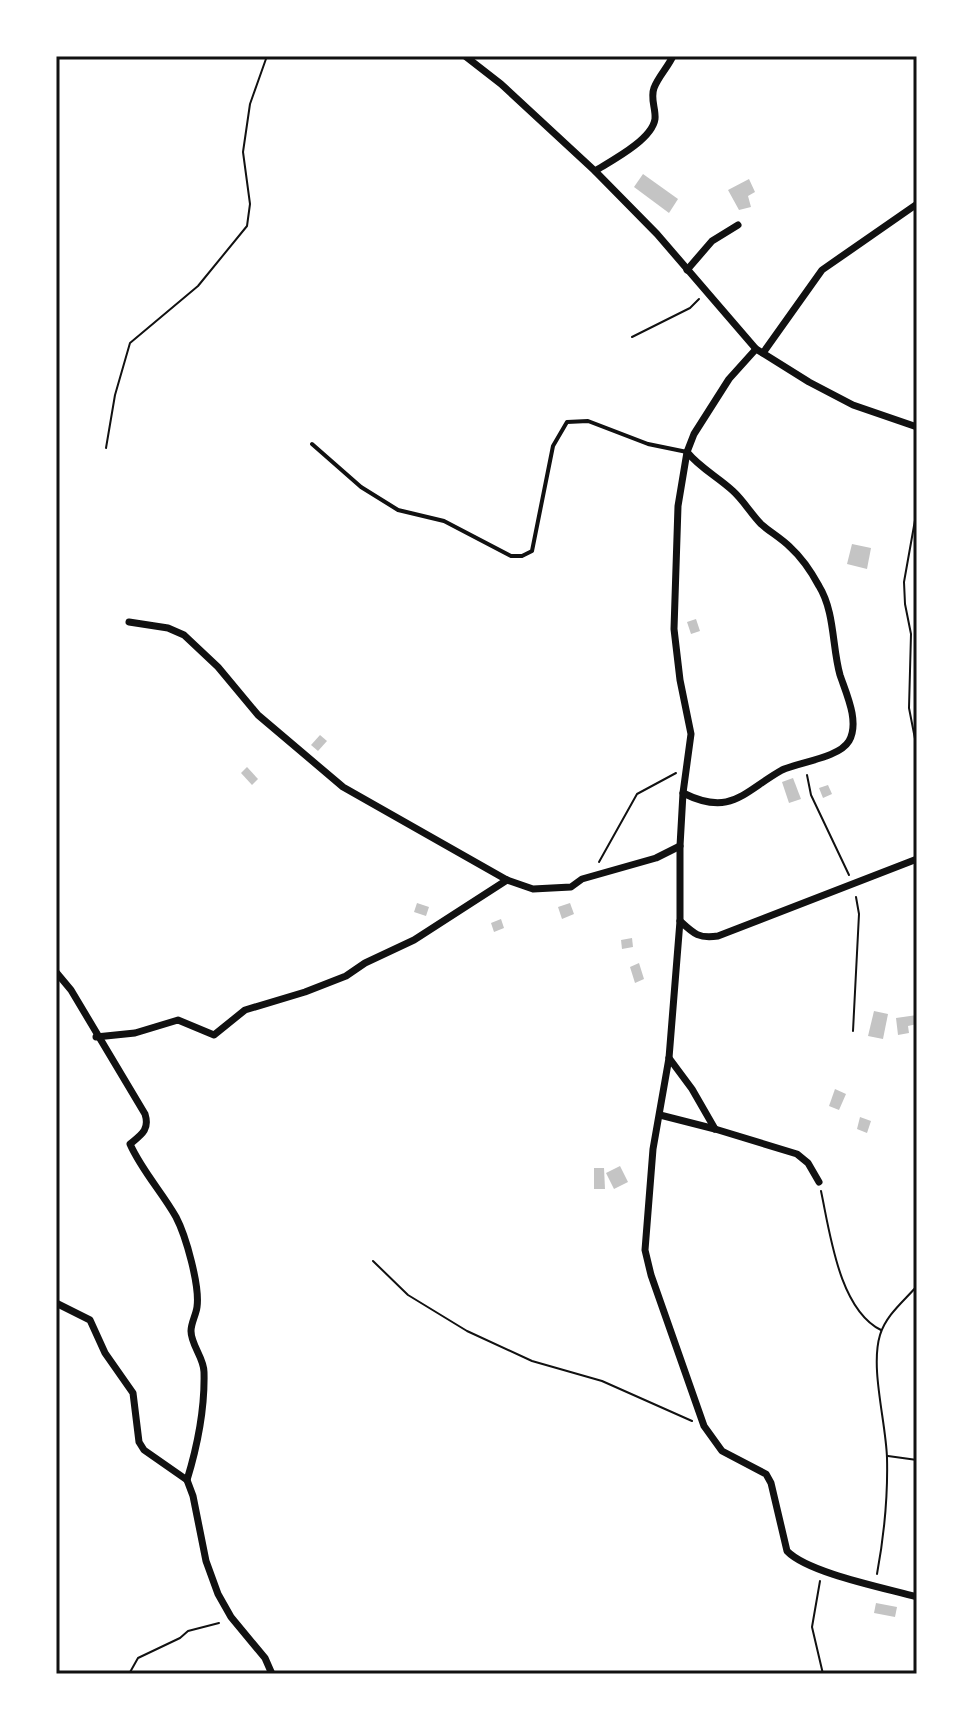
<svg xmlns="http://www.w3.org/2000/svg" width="973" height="1730" viewBox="0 0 973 1730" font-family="'Golos Text',sans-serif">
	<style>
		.building { fill: #c4c4c4 }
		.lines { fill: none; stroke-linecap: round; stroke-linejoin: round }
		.path { stroke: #111; stroke-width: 2 }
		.service { stroke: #111; stroke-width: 4 }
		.minor { stroke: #111; stroke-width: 7 }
		.neatline { fill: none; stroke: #111; stroke-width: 3 }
	</style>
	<rect width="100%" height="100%" fill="#fff"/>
	<!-- building -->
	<g class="building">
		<path d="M643 174 678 199 669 213 634 187Z"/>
		<path d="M749 179 755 192 748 196 751 207 739 210 728 190Z"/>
		<path d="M852 544 871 548 867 569 847 564Z"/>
		<path d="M696 619 700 631 691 634 687 622Z"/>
		<path d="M320 735 327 741 318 751 311 745Z"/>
		<path d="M247 767 258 779 252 785 241 773Z"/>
		<path d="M793 778 801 799 789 803 782 782Z"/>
		<path d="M828 785 832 794 823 798 819 788Z"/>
		<path d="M417 903 429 907 426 916 414 912Z"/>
		<path d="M570 903 574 914 562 919 558 907Z"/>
		<path d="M501 919 504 928 494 932 491 923Z"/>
		<path d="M632 938 633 947 622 949 621 940Z"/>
		<path d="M639 963 644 979 635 983 630 967Z"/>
		<path d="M874 1011 888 1014 883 1039 868 1036Z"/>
		<path d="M917 1015V1024L908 1026 909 1033 898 1035 896 1018Z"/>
		<path d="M835 1089 846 1094 839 1110 829 1106Z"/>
		<path d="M860 1117 871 1121 867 1133 857 1129Z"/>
		<path d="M620 1166 628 1182 614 1189 606 1173Z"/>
		<path d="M594 1168H604L605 1189H594Z"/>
		<path d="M876 1603 897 1607 895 1617 874 1613Z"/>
	</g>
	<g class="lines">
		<!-- path -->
		<g class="path">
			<path d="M632 337 690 308 699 299"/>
			<path d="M106 448 115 395 130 343 198 286 247 226 250 204 243 152 250 104 267 56"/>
			<path d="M917 509 904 582 905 604 911 634 909 708 917 749"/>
			<path d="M807 775 811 795 849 875"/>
			<path d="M599 862 637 794 676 773"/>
			<path d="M853 1031 859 914 856 897"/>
			<path d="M821 1191C830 1233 839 1309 881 1330"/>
			<path d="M373 1261 408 1295 467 1331 532 1361 602 1381 692 1421"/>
			<path d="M888 1456 917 1460"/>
			<path d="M877 1574C884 1536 888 1497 887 1458 886 1422 870 1368 880 1335 886 1315 904 1301 917 1286"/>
			<path d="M820 1581 812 1627 823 1674"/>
			<path d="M129 1674 138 1658 180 1638 188 1631 219 1623"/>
		</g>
		<!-- service -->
		<path class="service" d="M312 444 361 487 398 510 444 521 511 556H522L532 551 553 446 567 422 588 421 648 444 687 452"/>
		<!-- minor -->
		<g class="minor">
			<path d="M465 56 501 84 595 171 657 234 756 349 809 382 853 405 917 427"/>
			<path d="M595 171C611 161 652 140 655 119 656 108 650 99 654 88 658 77 668 67 673 56"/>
			<path d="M687 270 712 241 738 225"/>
			<path d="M756 349 729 379 694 434 687 452 678 506 674 629 680 680 691 734 683 793 680 846V921L669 1058 653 1149 645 1250 651 1275 704 1426 722 1451 766 1474 771 1483 787 1551C808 1573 885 1588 917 1597"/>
			<path d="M763 353 822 270 917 204"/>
			<path d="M129 622 168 628 184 635 218 667 258 715 343 787 507 880 533 889 571 887 582 879 656 858 680 846"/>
			<path d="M683 793C731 817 743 792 782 770 799 762 839 758 849 741 860 722 846 693 840 675 832 647 835 612 819 586 812 573 801 557 790 547 781 538 770 532 761 524 751 514 744 501 733 491 718 477 700 468 687 452"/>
			<path d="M680 921C694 934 699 939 718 936L917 859"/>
			<path d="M56 972 71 990 145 1114C150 1130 141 1135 130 1144 142 1171 162 1192 176 1217 186 1236 200 1286 197 1307 196 1315 191 1323 191 1331 191 1345 204 1358 204 1372 205 1409 198 1444 187 1480"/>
			<path d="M96 1037 135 1033 178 1020 214 1035 245 1010 305 992 346 976 365 963 414 940 507 880"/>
			<path d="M669 1058 692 1089 715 1129"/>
			<path d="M660 1115 715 1129 797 1154 808 1163 819 1182"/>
			<path d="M56 1303 90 1320 105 1353 133 1393 139 1442 144 1450 187 1480 193 1496 206 1561 218 1594 231 1617 265 1658 272 1674"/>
		</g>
	</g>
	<!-- border -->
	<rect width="973" height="1730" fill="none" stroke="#ffffff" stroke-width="116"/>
	<rect x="58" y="58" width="857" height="1614" class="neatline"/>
</svg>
